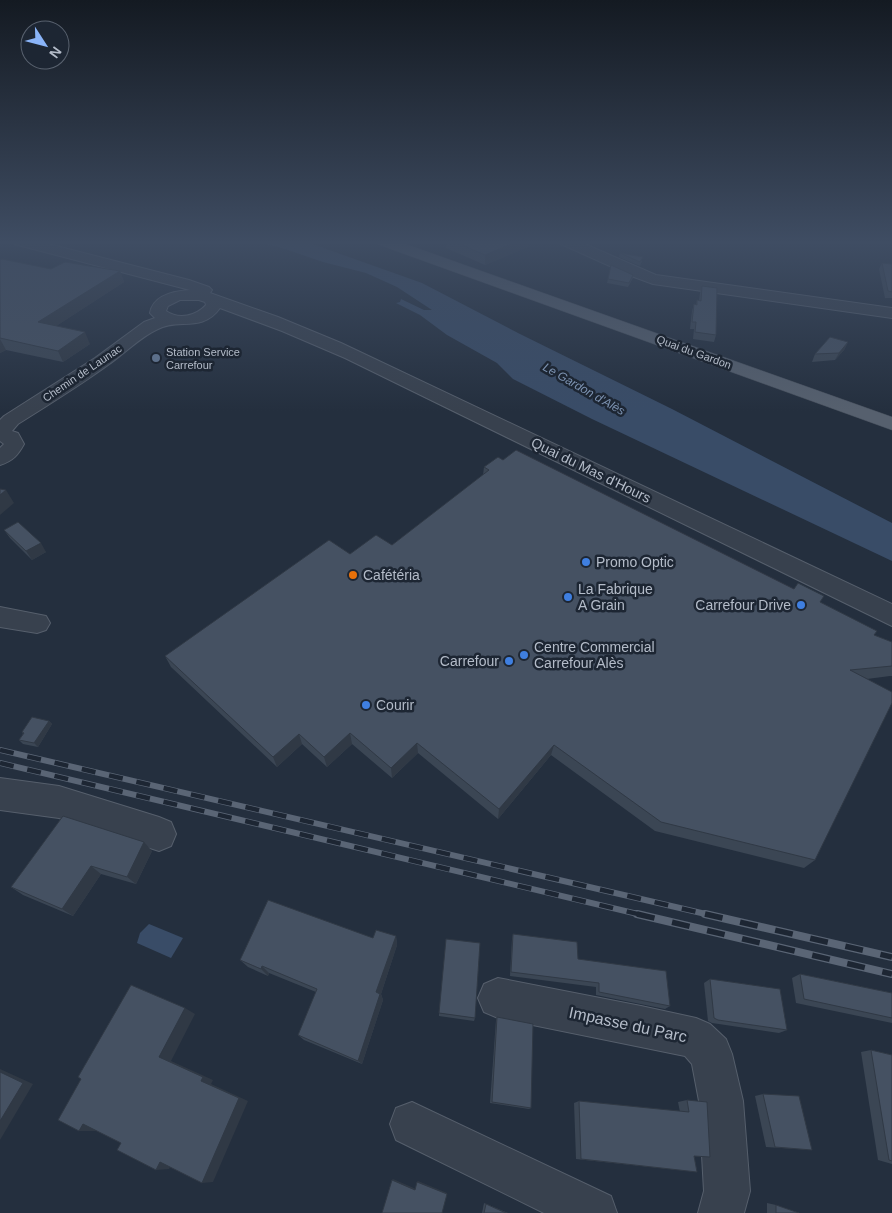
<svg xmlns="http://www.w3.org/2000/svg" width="892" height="1213" viewBox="0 0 892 1213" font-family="Arial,sans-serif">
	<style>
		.water { fill: #394c67 }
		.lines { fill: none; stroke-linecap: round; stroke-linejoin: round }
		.minor-casing { stroke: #565f6c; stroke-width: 2 }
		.major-casing { stroke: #414a57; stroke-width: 1 }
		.minor { fill: #38414e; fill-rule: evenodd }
		.major { fill: #56606e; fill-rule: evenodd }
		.rail-far1-casing { stroke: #5a6575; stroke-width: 6 }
		.rail-casing { stroke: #5a6575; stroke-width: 8 }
		.rail-far1 { stroke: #1d2633; stroke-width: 4.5; stroke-dasharray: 14; stroke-linecap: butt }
		.rail { stroke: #1d2633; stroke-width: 5.5; stroke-dasharray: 18; stroke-linecap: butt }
		.wall { fill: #3b4654 }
		.shaded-wall { fill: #303945 }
		.building { fill: #455162; stroke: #303945 }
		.service-dot { fill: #5c6f8a; stroke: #1d2633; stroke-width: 2 }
		.shop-dot { fill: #3f7fe0; stroke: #1d2633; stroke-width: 2 }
		.food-dot { fill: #e8710a; stroke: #1d2633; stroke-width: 2 }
		.labels { text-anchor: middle; stroke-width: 5; stroke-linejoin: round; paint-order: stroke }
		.far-poi-label { font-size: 11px; fill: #b4bcc9; stroke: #1d2633; text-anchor: start }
		.far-street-label { font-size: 11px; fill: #b4bcc9; stroke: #1d2633 }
		.far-water-label { font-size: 12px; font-style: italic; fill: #7c92b1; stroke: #1d2633 }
		.street-label { font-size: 14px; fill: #b4bcc9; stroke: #1d2633 }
		.poi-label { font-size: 14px; fill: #b4bcc9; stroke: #1d2633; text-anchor: start }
		.near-street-label { font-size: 16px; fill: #b4bcc9; stroke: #1d2633 }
	</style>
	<rect width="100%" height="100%" fill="#242f3e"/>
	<!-- water -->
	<g class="water">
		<path d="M251 241H304L422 283 518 333 672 409 892 523V561L592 419 513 379 497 363 447 335 420 315 396 303 400 302 401 299 424 310H432L397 287 366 273 323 262 279 247Z"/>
		<path d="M149 924 183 938 171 958 137 943 140 933Z"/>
	</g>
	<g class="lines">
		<defs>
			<g id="minor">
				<path d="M12 241H37L189 280 209 287 212 290 210 293 278 317 341 343 892 604V626L345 358 282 331 220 308C202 333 179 318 158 329 140 337 124 354 108 365 79 386 48 405 18 424L12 431 18 433 24 444C18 455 13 461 0 465V448L4 444 0 441V420L4 416 95 358 144 322 155 318 150 313C153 295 174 291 190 290L14 244ZM180 300H199L205 302 206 305C196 316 179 320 166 311L168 306Z"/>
				<path d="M559 241H578L656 275 892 308V318L653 284 634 277 561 244Z"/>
				<path d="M0 607 46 616 50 623 46 630 37 633 0 627Z"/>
				<path d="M0 778 59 786 159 817 171 822 176 834 171 846 159 851 59 818 0 810Z"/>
				<path d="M498 978 641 1006 696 1018 710 1024 726 1039 732 1054 743 1101 750 1191 744 1213H698L704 1191 699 1101 692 1064 685 1056 498 1018 484 1012 478 998 484 984Z"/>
				<path d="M412 1102 611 1196 617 1213H544L396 1140 390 1124 396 1108Z"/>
			</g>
			<path id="major" d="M375 241H397L892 417V430L377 244Z"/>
		</defs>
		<!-- minor casing -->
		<use href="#minor" class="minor-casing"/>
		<!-- major casing -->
		<use href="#major" class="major-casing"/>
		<!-- minor -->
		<use href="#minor" class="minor"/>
		<!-- major -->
		<use href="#major" class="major"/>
		<defs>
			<g id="rail-far1">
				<path d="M0 750 710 915"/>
				<path d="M0 763 642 915"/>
			</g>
			<g id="rail">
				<path d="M637 914 892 974"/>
				<path d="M705 914 892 957"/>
			</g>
		</defs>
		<!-- rail-far1 casing -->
		<use href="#rail-far1" class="rail-far1-casing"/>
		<!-- rail casing -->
		<use href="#rail" class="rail-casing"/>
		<!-- rail-far1 -->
		<use href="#rail-far1" class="rail-far1"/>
		<!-- rail -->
		<use href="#rail" class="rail"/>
	</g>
	<!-- wall -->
	<g class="wall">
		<path d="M446 241H529L528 247 485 265 446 248Z"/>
		<path d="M620 253 642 261 640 266 619 257Z"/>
		<path d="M0 260 51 269 120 271 124 282 56 326 90 344 63 362 6 350 0 353Z"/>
		<path d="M882 263 892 264V298H885L879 269Z"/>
		<path d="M611 265 633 278 628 287 607 283Z"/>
		<path d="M702 286 716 335 714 342 693 339 694 329H690L692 311 694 304 696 305 697 300 699 301 700 293Z"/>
		<path d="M848 342 844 350 835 360 812 362 815 354Z"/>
		<path d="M503 460 820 602 874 635 892 642V676H890L867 679 815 860 804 868 655 831 551 755 498 819 418 753 392 778 352 744 327 767 302 744 277 767 171 667 165 656 350 554 392 545 483 475 484 467Z"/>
		<path d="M4 530 46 552 32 560 10 538Z"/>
		<path d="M49 721 52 724 38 747 23 744 19 740 23 734 22 732Z"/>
		<path d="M152 851 136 884 101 874 73 916 23 895 11 887Z"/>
		<path d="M513 934 578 959 670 1006 665 1009 596 995V987L510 976 512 939Z"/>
		<path d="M396 936 397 945 381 994 383 1000 362 1064 304 1040 298 1035 316 992 269 973 268 976 248 967 240 960 373 938Z"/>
		<path d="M800 974 892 993V1023L796 1003 792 978Z"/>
		<path d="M710 979 787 1030 779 1033 712 1023 708 1021 704 983Z"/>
		<path d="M439 1013 475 1018 474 1021 439 1016Z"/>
		<path d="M497 1017 531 1108 529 1109 490 1103 496 1020Z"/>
		<path d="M871 1050 892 1055V1164L878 1160 861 1052Z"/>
		<path d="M763 1094 812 1150 766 1147 755 1096Z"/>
		<path d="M687 1100 710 1157 694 1156 697 1172 576 1159 574 1103 579 1101 680 1112 678 1102Z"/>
		<path d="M484 1203 508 1213H482Z"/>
		<path d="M767 1203 776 1205 799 1213H767Z"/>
	</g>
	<!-- shaded-wall -->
	<g class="shaded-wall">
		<path d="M518 241H529L528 247 485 265V255Z"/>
		<path d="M120 271 124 282 44 334 38 322Z"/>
		<path d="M85 332 90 344 63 362 58 351Z"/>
		<path d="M0 339 6 350 0 353Z"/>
		<path d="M848 342 844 350 835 360 839 353Z"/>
		<path d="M6 490 14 503 0 515V495Z"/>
		<path d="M41 543 46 552 32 560 26 551Z"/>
		<path d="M49 721 52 724 38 747 34 743Z"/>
		<path d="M350 733 352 744 327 767 324 757Z"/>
		<path d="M299 734 302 744 277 767 273 757Z"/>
		<path d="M417 743 418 753 392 778 391 768Z"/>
		<path d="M554 745 551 755 498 819 499 809Z"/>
		<path d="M144 842 152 851 136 884 127 877Z"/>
		<path d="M91 866 101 874 73 916 62 909Z"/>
		<path d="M396 936 397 945 381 994 383 1000 362 1064 358 1061 376 992Z"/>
		<path d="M262 966 269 973 268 976 261 969Z"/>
		<path d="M185 1008 195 1014 171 1061 213 1080 211 1084 248 1101 213 1182 202 1183 201 1081 159 1057Z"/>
		<path d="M0 1069 33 1084 0 1140Z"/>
		<path d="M83 1124 98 1125 95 1131H79Z"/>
		<path d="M173 1161 169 1169 156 1170 160 1162Z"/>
		<path d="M393 1179 416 1189 415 1190 392 1180Z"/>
		<path d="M418 1181 447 1193V1194L417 1182Z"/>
		<path d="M484 1203 508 1213H506L486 1204Z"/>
	</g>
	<!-- building -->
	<g class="building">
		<path d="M453 241H518L485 255Z"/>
		<path d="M620 253 643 257 640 262Z"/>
		<path d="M2 259 51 269 65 262 120 271 38 322 85 332 58 351 0 338V260Z"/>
		<path d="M882 263 892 264V292L888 291Z"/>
		<path d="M611 265 633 275 629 283 608 279Z"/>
		<path d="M702 286 717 288 716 335 695 332 696 322H692L694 304 697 305V300L701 301Z"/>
		<path d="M830 337 848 342 839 353 815 354Z"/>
		<path d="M516 450 794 589 798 583 824 596 820 602 877 631 874 635 892 642V666L850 670 892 692V703L815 860 661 822 554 745 499 809 417 743 391 768 350 733 324 757 299 734 273 757 165 656 329 540 350 554 376 535 392 545 489 470 484 467 498 457 503 460Z"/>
		<path d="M0 489 6 490 0 495Z"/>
		<path d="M18 522 41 543 26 551 4 530Z"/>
		<path d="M32 717 49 721 34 743 19 740 24 733 22 732Z"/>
		<path d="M63 816 144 842 127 877 91 866 62 909 11 887Z"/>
		<path d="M268 900 373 938 376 930 396 936 376 992 380 994 358 1061 298 1035 317 989 262 966 261 969 240 960Z"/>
		<path d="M513 934 577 942 578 959 666 971 670 1006 599 992V983L511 972Z"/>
		<path d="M446 939 480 943 475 1018 439 1013Z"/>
		<path d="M800 974 892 993V1018L804 999Z"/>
		<path d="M710 979 780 989 787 1030 718 1020 714 1018Z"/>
		<path d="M131 985 185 1008 159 1057 203 1077 201 1081 239 1098 202 1183 160 1162 156 1170 117 1150 121 1143 83 1124 79 1131 58 1120 81 1079 78 1077Z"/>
		<path d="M497 1017 533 1024 531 1108 492 1102Z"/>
		<path d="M871 1050 892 1055V1161L889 1160Z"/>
		<path d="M0 1072 23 1083 0 1121Z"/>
		<path d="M763 1094 799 1096 812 1150 775 1147Z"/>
		<path d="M687 1100 707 1102 710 1157 694 1156 697 1172 581 1159 579 1101 689 1112Z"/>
		<path d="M392 1180 415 1190 417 1182 447 1194 442 1213H382Z"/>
		<path d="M486 1204 506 1213H484Z"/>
		<path d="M776 1205 799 1213H776Z"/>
	</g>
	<!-- sky -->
	<linearGradient id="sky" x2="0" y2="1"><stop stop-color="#141a22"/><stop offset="0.59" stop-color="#3f4d63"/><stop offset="1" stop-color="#3f4d63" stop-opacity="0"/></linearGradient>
	<rect width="892" height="411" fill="url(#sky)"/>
	<!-- markers -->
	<circle class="service-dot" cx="156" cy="358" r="5"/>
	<g class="shop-dot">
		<circle cx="586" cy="562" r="5"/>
		<circle cx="568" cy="597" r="5"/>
		<circle cx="801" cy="605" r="5"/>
		<circle cx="524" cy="655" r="5"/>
		<circle cx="509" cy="661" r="5"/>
		<circle cx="366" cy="705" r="5"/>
	</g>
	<circle class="food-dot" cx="353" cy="575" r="5"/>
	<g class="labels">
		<!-- far-poi labels -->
		<g class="far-poi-label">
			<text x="166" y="356">Station Service<tspan x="166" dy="13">Carrefour</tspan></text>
		</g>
		<!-- far-street labels -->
		<g class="far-street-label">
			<text transform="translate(694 352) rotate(20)" y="4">Quai du Gardon</text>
			<text transform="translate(82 373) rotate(-34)" y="4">Chemin de Launac</text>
		</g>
		<!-- far-water labels -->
		<g class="far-water-label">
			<text transform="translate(584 389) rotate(30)" y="4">Le Gardon d'Alès</text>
		</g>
		<!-- street labels -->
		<g class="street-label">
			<text transform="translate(591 470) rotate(26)" y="5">Quai du Mas d'Hours</text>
		</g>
		<!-- poi labels -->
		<g class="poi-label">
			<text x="596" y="567">Promo Optic</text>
			<text x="363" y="580">Cafétéria</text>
			<text x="578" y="594">La Fabrique<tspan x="578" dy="16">A Grain</tspan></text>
			<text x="791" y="610" text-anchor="end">Carrefour Drive</text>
			<text x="534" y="652">Centre Commercial<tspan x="534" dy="16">Carrefour Alès</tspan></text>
			<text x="499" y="666" text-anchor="end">Carrefour</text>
			<text x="376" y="710">Courir</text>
		</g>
		<!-- near-street labels -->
		<g class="near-street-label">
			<text transform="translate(628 1024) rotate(12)" y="6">Impasse du Parc</text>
		</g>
	</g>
	<!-- north arrow -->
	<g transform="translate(45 45) rotate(126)"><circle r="24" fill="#1d2633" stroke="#59626f"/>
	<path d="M0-4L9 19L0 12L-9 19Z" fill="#8ab4f8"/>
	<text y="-8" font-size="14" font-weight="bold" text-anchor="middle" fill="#b4bcc9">N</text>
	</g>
</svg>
